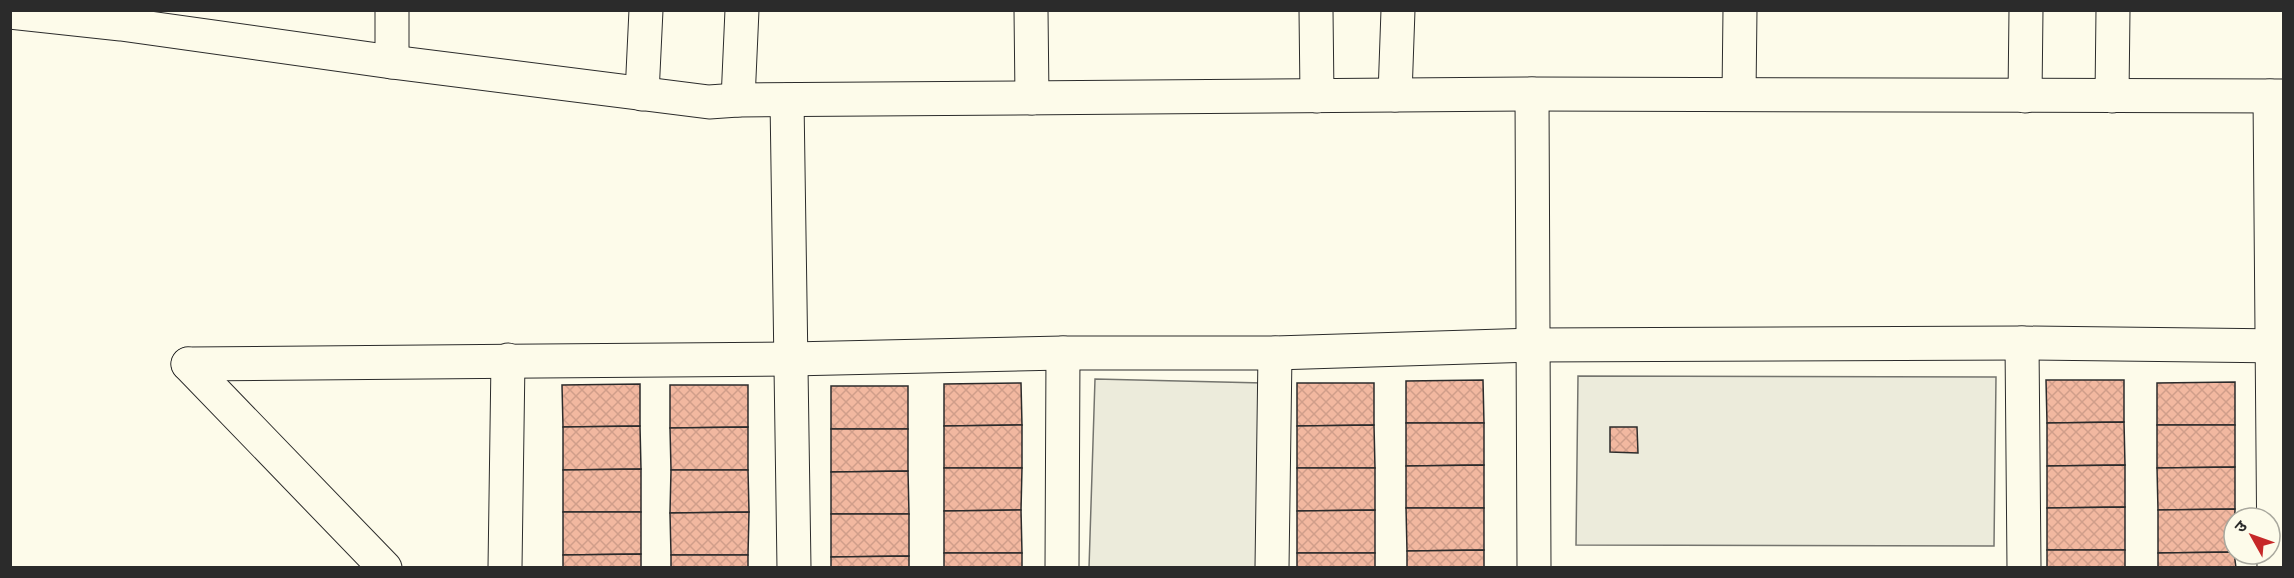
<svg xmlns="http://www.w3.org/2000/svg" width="2294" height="578" viewBox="0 0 2294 578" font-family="'Alegreya Sans','Noto Sans Devanagari',sans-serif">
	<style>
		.green { fill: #ecebdb; stroke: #74746e; stroke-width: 1.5 }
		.building { fill: url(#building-cross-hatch); stroke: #2b2b2b; stroke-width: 1.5 }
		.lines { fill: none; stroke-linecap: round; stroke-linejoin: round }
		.street-casing { stroke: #2b2b2b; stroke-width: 35 }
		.street { stroke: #fdfbea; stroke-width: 33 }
	</style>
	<defs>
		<pattern id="building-cross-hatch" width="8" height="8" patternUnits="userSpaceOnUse" patternTransform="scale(1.5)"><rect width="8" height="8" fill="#f2b8a0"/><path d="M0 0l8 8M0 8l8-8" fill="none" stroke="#d09e8a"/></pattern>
	</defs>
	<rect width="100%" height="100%" fill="#fdfbea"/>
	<!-- green -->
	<g class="green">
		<path d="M1578 376 1996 377 1994 546 1576 545Z"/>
		<path d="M1095 379 1263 383 1257 567 1089 568Z"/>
	</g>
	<!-- building -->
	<g class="building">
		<path d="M1483 380 1484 423H1406V381Z"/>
		<path d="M2046 380H2124V422L2047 423Z"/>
		<path d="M2235 382V425H2157V383Z"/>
		<path d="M1021 383 1022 425 944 426V384Z"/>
		<path d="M1297 383H1374V425L1297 426Z"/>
		<path d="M640 384V426L563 427 562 385Z"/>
		<path d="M670 385H748V427L670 428Z"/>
		<rect x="831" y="386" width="77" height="43"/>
		<path d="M2124 422 2125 465 2047 466V423Z"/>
		<path d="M1406 423H1484V465L1406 466Z"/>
		<path d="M1022 425V468H944V426Z"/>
		<path d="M1374 425 1375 468H1297V426Z"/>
		<path d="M2157 425H2235V467L2157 468Z"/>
		<path d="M640 426 641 469 563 470V427Z"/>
		<path d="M748 427V470H671L670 428Z"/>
		<path d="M1610 427H1637L1638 453 1610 452Z"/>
		<path d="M831 429H908V471L831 472Z"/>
		<path d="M1484 465V508H1406V466Z"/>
		<path d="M2125 465V507L2047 508V466Z"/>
		<path d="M2235 467V509L2158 510 2157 468Z"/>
		<path d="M944 468H1022L1021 510 944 511Z"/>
		<path d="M1297 468H1375V510L1297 511Z"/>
		<path d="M641 469V512H563V470Z"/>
		<path d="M671 470H748L749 512 670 513Z"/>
		<path d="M908 471 909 514H831V472Z"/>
		<path d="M2125 507V550H2047V508Z"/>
		<path d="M1406 508H1484V550L1407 551Z"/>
		<path d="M2235 509 2234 552 2158 553V510Z"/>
		<path d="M1021 510 1022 553H944V511Z"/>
		<path d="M1375 510V553H1297V511Z"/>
		<path d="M563 512H641V554L563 555Z"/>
		<path d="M749 512 748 555H671L670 513Z"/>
		<path d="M831 514H909V556L831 557Z"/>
		<path d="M1484 550V568H1407V551Z"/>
		<rect x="2047" y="550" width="78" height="18"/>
		<path d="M2234 552 2236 568H2158V553Z"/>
		<rect x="944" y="553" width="78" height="15"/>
		<rect x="1297" y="553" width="78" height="15"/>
		<path d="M641 554V568H563V555Z"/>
		<rect x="671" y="555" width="77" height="13"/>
		<path d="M909 556V568H831V557Z"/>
	</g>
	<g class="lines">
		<defs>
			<g id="street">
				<path d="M392 10V62"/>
				<path d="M1031 10 1032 98"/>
				<path d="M1316 10 1317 96"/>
				<path d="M10 12 121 24 392 62 709 102 738 100 1532 94 2284 96"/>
				<path d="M642 94 646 10"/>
				<path d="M1532 94 1534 568"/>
				<path d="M1739 94 1740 10"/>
				<path d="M1395 95 1398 10"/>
				<path d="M2025 96 2026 10"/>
				<path d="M2112 96 2113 10"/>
				<path d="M2270 96 2274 568"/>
				<path d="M738 100 742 10"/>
				<path d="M787 100 794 568"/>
				<path d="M2022 343 2024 568"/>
				<path d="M188 364 791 359 1063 353H1275L1533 345 2022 343 2284 346"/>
				<path d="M188 364 385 568"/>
				<path d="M505 568 508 360"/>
				<path d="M1062 568 1063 353"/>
				<path d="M1272 568 1275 353"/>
			</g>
		</defs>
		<!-- street casing -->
		<use href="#street" class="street-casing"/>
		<!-- street -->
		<use href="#street" class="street"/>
	</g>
	<!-- border -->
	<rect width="2294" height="578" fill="none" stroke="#2b2b2b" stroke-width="24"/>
	<!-- north arrow -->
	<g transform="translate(2252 536) rotate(310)"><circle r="28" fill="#fdfbea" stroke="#a9a89e" stroke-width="1.5"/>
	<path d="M0-4.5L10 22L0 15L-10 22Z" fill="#c62828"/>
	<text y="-9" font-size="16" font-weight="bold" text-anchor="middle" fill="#2b2b2b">उ</text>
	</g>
</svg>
